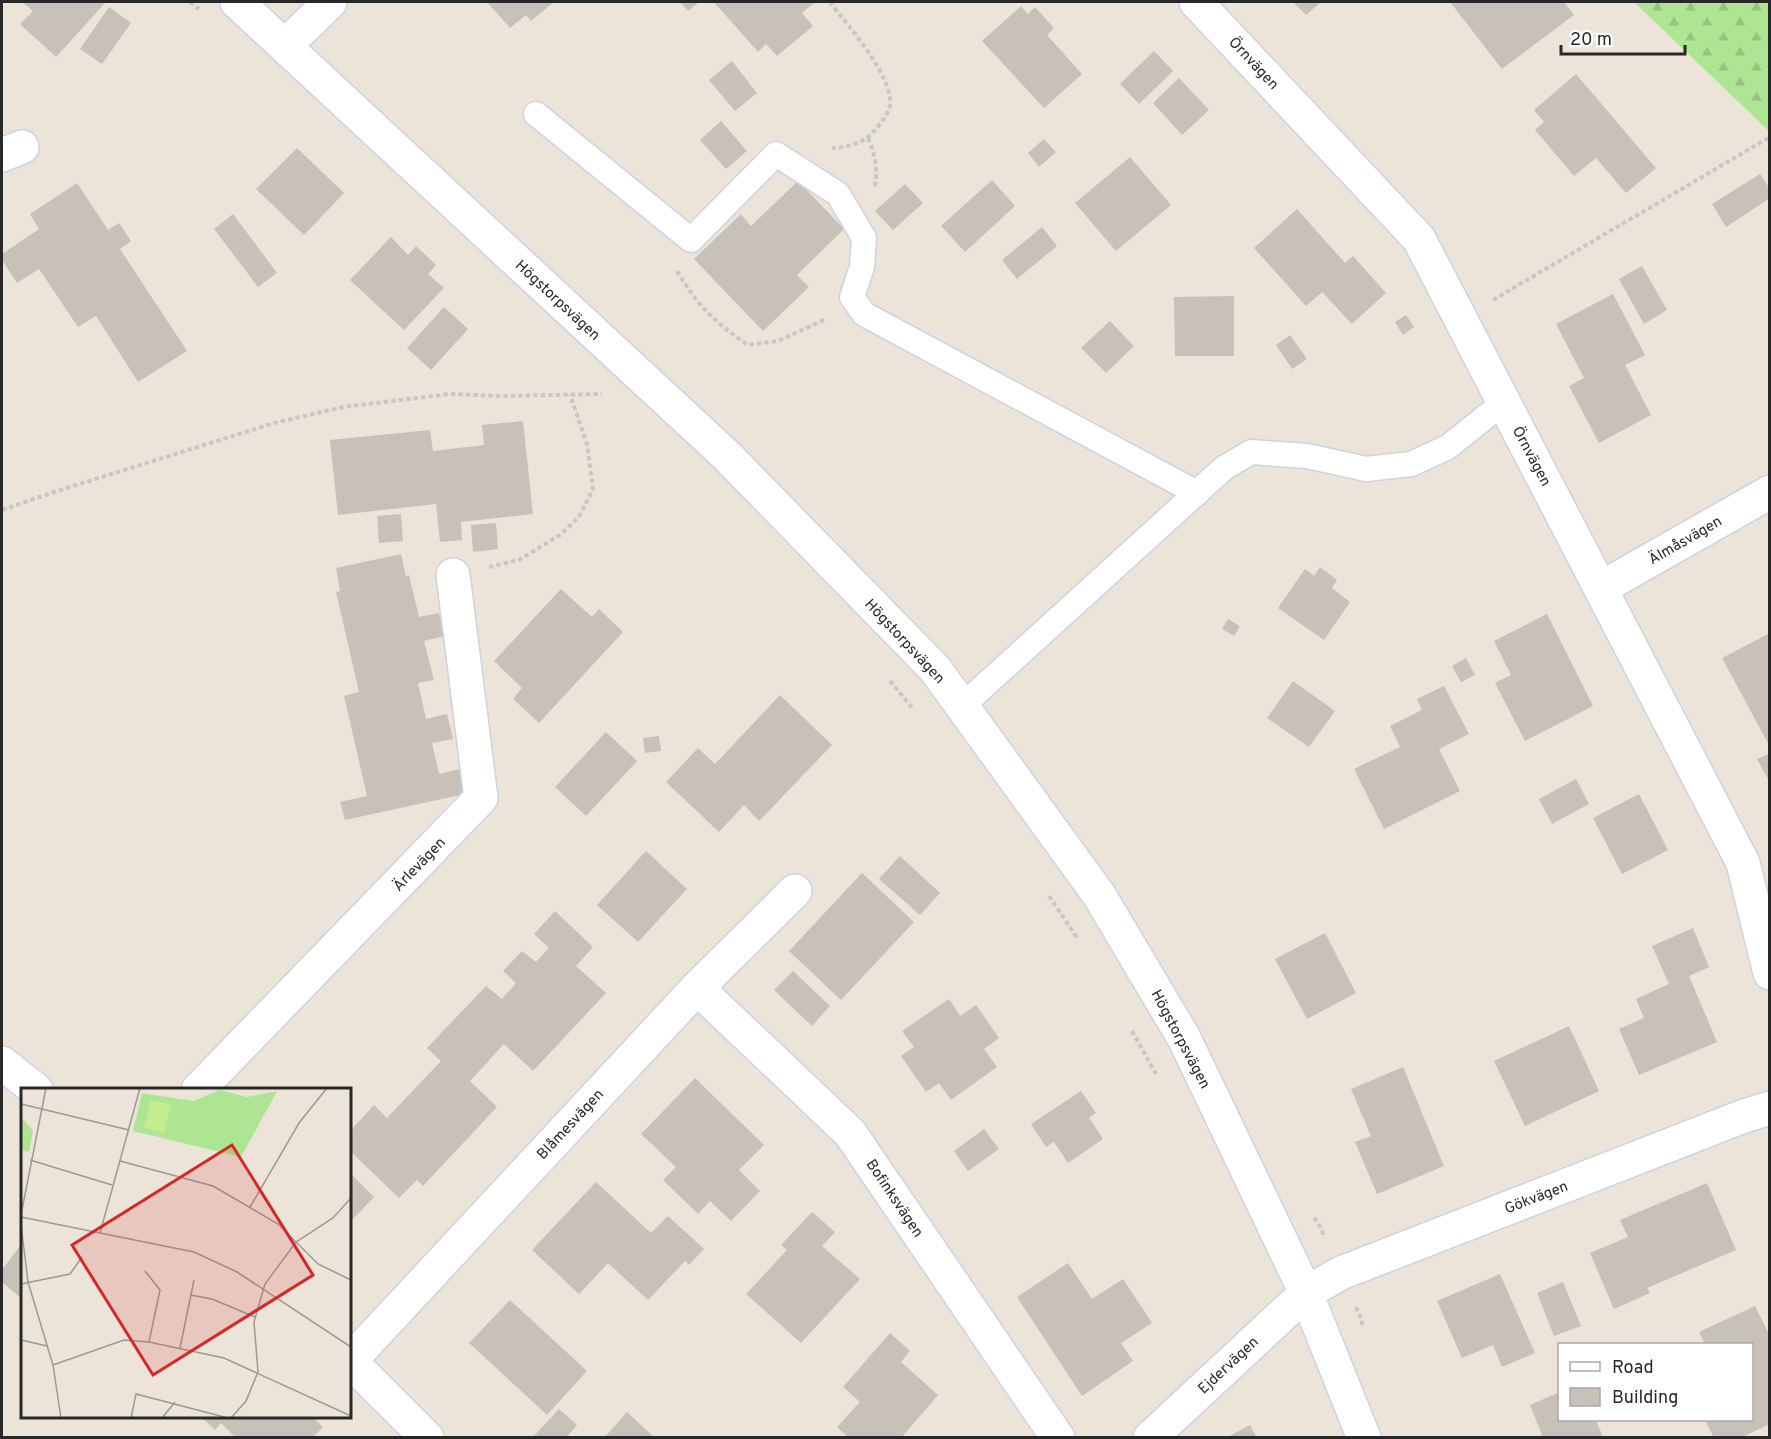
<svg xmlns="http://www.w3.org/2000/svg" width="1771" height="1439" viewBox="0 0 1771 1439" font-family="Overpass,sans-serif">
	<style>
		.forest { fill: url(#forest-firs) }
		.building { fill: #c7c1b9 }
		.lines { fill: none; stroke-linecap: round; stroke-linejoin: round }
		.lane-casing { stroke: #ced2e2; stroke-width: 27 }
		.street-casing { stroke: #ced2e2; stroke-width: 36 }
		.secondary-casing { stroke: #ced2e2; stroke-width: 36 }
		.path { stroke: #c7c7c7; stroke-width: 4; stroke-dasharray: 4.5 3; stroke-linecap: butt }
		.lane { stroke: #fff; stroke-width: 24 }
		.street { stroke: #fff; stroke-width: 33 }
		.secondary { stroke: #fff; stroke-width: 33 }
		.labels { text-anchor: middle; stroke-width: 6; stroke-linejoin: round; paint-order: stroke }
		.street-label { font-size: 15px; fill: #282828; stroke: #fff }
		.inset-road { fill: none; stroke: #9e9992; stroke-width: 1.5 }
		.view { fill: #d62828; fill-opacity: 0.15; stroke: #d62828; stroke-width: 3 }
		.inset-edge { fill: none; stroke: #282828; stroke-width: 3 }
	</style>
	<defs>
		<pattern id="forest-firs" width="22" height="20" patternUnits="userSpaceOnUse" patternTransform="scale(1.5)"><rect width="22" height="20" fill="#ade593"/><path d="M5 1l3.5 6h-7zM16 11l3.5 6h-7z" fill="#95c47f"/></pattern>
	</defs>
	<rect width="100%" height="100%" fill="#ece4d9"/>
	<!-- forest -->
	<path class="forest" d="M1634 2H1769V131Z"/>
	<!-- building -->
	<g class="building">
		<path d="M22 2H106L56 57 20 24 33 11Z"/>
		<path d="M487 2H554L531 21 526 15 510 28Z"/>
		<path d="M680 2H699L688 11Z"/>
		<path d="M714 2H815L802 13 813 26 777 56 766 44 758 52Z"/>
		<path d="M1293 2H1321L1306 15Z"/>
		<path d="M1450 2H1564L1574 15 1502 69Z"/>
		<path d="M1021 6 1028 14 1035 7 1054 28 1047 35 1082 74 1044 108 982 41Z"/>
		<path d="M109 7 131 23 102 64 80 49Z"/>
		<path d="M1154 51 1173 71 1139 104 1120 84Z"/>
		<path d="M732 61 757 93 735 111 709 80Z"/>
		<path d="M1576 74 1656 168 1626 193 1596 158 1574 176 1535 130 1544 122 1534 110Z"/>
		<path d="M1179 78 1209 110 1182 135 1153 103Z"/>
		<path d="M721 121 747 151 726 169 700 140Z"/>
		<path d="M1044 139 1056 152 1039 167 1028 153Z"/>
		<path d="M297 148 344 193 304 235 256 189Z"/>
		<path d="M1130 157 1171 205 1116 251 1075 203Z"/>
		<path d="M1760 174 1770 189V198L1726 227 1712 204Z"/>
		<path d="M992 180 1015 206 965 252 941 226Z"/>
		<path d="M798 181 844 229 797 275 809 287 763 331 694 259 741 214 751 226Z"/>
		<path d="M77 183 108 230 119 223 131 241 120 249 187 351 138 382 96 316 78 327 39 269 17 283 2 260V254L39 229 30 214Z"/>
		<path d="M905 184 923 203 893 230 875 211Z"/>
		<path d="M1297 209 1345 263 1353 256 1386 293 1352 324 1322 292 1306 306 1254 248Z"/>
		<path d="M233 214 277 273 258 287 214 229Z"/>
		<path d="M1042 227 1057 246 1017 279 1002 260Z"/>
		<path d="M391 237 408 255 416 246 436 265 428 274 444 288 404 330 350 280Z"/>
		<path d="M1642 266 1667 310 1644 324 1619 279Z"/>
		<path d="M1613 294 1645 355 1625 365 1651 415 1599 443 1569 386 1584 378 1556 324Z"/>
		<path d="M1234 296V356H1175L1174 297Z"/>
		<path d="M444 307 468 329 431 370 407 348Z"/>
		<path d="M1406 315 1414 327 1403 335 1395 322Z"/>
		<path d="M1110 321 1134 346 1106 373 1081 348Z"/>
		<path d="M1290 335 1307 359 1292 369 1276 345Z"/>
		<path d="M523 421 533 514 461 522 462 540 440 542 436 504 338 515 330 440 430 430 433 451 484 445 482 425Z"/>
		<path d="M401 514 403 541 379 543 377 516Z"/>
		<path d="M496 523 498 549 473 552 471 525Z"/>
		<path d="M401 554 406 576 409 575 419 617 439 613 444 636 424 641 434 680 418 683 426 719 447 714 453 739 432 743 439 774 459 769 465 794 345 820 340 802 367 796 344 696 359 692 336 592 340 591 336 568Z"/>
		<path d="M1320 567 1337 580 1332 588 1350 602 1324 640 1278 608 1305 569 1314 576Z"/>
		<path d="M561 589 592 617 599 609 623 632 539 723 513 699 522 688 494 661Z"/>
		<path d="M1547 614 1593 706 1525 741 1495 683 1511 675 1494 641Z"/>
		<path d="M1228 619 1240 626 1234 636 1222 629Z"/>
		<path d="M1770 633V747L1722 658Z"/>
		<path d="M1466 658 1475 675 1461 682 1452 666Z"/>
		<path d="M1293 681 1335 711 1309 747 1267 718Z"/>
		<path d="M1444 686 1469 734 1439 749 1460 791 1384 829 1354 769 1400 747 1390 726 1422 710 1417 699Z"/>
		<path d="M780 695 832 745 759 821 744 805 719 832 666 782 698 748 715 764Z"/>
		<path d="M606 732 637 761 586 816 555 787Z"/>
		<path d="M659 736 661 751 645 753 643 738Z"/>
		<path d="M1770 753V783L1757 759Z"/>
		<path d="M1576 779 1589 804 1552 824 1539 799Z"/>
		<path d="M1639 794 1668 850 1622 874 1593 818Z"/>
		<path d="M646 851 687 889 638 942 597 905Z"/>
		<path d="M900 856 940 893 920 915 879 879Z"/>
		<path d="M862 873 914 922 841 1000 789 951Z"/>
		<path d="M555 911 593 947 576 966 606 993 533 1071 504 1044 470 1081 497 1107 423 1186 417 1180 399 1198 350 1151V1131L374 1105 387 1118 441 1061 427 1048 486 986 502 999 516 983 503 971 522 951 536 962 549 948 534 934Z"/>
		<path d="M1693 928 1709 967 1689 976 1717 1042 1639 1075 1619 1029 1644 1018 1636 999 1669 984 1652 946Z"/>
		<path d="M1325 933 1356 993 1307 1019 1275 959Z"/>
		<path d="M793 971 830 1006 812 1026 774 990Z"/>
		<path d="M949 999 960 1016 976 1005 999 1038 984 1049 997 1067 951 1100 939 1083 926 1092 901 1056 914 1047 902 1031Z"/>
		<path d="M1569 1026 1599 1091 1525 1126 1494 1061Z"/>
		<path d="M1403 1067 1444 1166 1377 1194 1355 1142 1371 1136 1351 1089Z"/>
		<path d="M695 1078 764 1145 739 1170 760 1191 731 1221 710 1201 698 1214 663 1180 676 1167 641 1134Z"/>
		<path d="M1081 1091 1096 1113 1089 1118 1103 1139 1068 1163 1054 1142 1046 1147 1031 1124Z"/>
		<path d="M984 1129 999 1149 968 1171 954 1151Z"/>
		<path d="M351 1174 374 1197 350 1222V1176Z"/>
		<path d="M596 1182 651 1233 668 1216 704 1249 689 1265 685 1261 648 1300 608 1263 579 1294 532 1250Z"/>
		<path d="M1707 1183 1736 1250 1647 1288 1650 1293 1614 1309 1590 1253 1628 1237 1620 1220Z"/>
		<path d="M812 1212 835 1232 822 1246 860 1279 801 1343 746 1294 787 1250 781 1245Z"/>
		<path d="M22 1243V1299L2 1282V1270Z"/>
		<path d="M1068 1263 1092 1299 1123 1279 1152 1323 1121 1343 1133 1361 1082 1396 1017 1297Z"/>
		<path d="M1500 1274 1535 1353 1502 1367 1493 1345 1462 1358 1437 1301Z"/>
		<path d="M1563 1282 1581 1326 1554 1336 1537 1293Z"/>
		<path d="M510 1300 587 1371 547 1415 469 1343Z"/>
		<path d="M1755 1306 1770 1336V1424L1740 1438H1714L1705 1420H1752V1344H1705L1699 1332Z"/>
		<path d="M890 1333 910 1351 901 1362 938 1395 901 1438H849L837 1427 860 1402 843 1387Z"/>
		<path d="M1560 1392V1420H1596L1603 1437H1538L1542 1435 1530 1405Z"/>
		<path d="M559 1409 577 1425 566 1438H532Z"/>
		<path d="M627 1412 655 1438H604Z"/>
		<path d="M200 1416H312L323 1427 312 1438H236L221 1423 215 1430Z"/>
		<path d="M1250 1425 1257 1438H1226Z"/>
	</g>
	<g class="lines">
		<defs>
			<g id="lane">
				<path d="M536 114 691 240 776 154 838 194 864 238 862 267 852 297 864 314 1197 493"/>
				<path d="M962 706 1224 468 1251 452 1307 456 1366 469 1411 464 1448 447 1504 402"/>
			</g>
			<g id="street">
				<path d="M1196 2 1419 239 1743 863 1770 973"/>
				<path d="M285 46 330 2"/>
				<path d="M2 155 22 147"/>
				<path d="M1601 588 1770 492"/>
				<path d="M697 988 850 1133 1058 1438"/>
				<path d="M2 1063 36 1090"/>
				<path d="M198 1090 481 798 453 575"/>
				<path d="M350 1361 697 988 795 891"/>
				<path d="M350 1361 427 1438"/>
				<path d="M1150 1438 1306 1293 1341 1273 1744 1116 1770 1108"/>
			</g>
			<path id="secondary" d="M237 2 727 456 935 669 1099 895 1184 1038 1306 1293 1364 1438"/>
		</defs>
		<!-- lane casing -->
		<use href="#lane" class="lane-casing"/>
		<!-- street casing -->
		<use href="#street" class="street-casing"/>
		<!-- secondary casing -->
		<use href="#secondary" class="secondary-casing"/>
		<!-- path -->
		<g class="path">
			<path d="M190 2 199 9"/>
			<path d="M830 2C847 25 893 75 890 105 889 112 884 119 879 125 867 142 852 147 832 148"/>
			<path d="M868 138C875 154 879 172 874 189"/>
			<path d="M677 271C698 306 714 322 748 345L778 341 826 319"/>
			<path d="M1493 300 1770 137"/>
			<path d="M2 510 54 492 274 423 343 407 450 394 501 396 602 394"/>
			<path d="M489 567 519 560 560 535 579 517 593 489 587 444 570 395"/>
			<path d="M890 681 914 710"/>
			<path d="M1049 896 1078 939"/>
			<path d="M1132 1031 1156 1074"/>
			<path d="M1314 1218 1318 1222 1325 1238"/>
			<path d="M1356 1307 1362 1320V1326"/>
		</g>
		<!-- lane -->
		<use href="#lane" class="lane"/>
		<!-- street -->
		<use href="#street" class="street"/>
		<!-- secondary -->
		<use href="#secondary" class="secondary"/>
	</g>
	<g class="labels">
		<!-- street labels -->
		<g class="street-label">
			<text transform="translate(1254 63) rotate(47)" y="5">Örnvägen</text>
			<text transform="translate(558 300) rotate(43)" y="5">Högstorpsvägen</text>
			<text transform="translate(1532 456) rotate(62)" y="5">Örnvägen</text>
			<text transform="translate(1685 540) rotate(-30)" y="5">Älmåsvägen</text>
			<text transform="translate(905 641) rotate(47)" y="5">Högstorpsvägen</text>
			<text transform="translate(419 864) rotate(-46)" y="5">Ärlevägen</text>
			<text transform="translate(1181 1039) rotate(62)" y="5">Högstorpsvägen</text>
			<text transform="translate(570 1124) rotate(-47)" y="5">Blåmesvägen</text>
			<text transform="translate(1536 1197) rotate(-21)" y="5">Gökvägen</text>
			<text transform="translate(895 1198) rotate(56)" y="5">Bofinksvägen</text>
			<text transform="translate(1228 1365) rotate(-43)" y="5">Ejdervägen</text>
		</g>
	</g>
	<!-- overview -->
	<g transform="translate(21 1088)">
		<rect width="330" height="330" fill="#ece4d9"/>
		<path d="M199 2 226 9 256 3 220 69 112 43 121 5 172 13ZM0 29 12 43 8 64 0 62Z" fill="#ade593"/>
		<path d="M130 12 150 17 143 45 123 40Z" fill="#c3ed8e"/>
		<path class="inset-road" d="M0 16 108 42M9 72 91 97M99 73 192 98 257 136 297 176 330 192M229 119 278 35 306 0M0 127 25 0M0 129 173 164 216 184 330 259M0 137 7 194 32 277 40 330M79 145 119 0M124 183 139 202 128 254M0 196 49 186 61 169M169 207 191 211 234 229M0 252 26 258M159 260 173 192M32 277 103 252 128 254 203 270 330 328M110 330 115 306 207 330M141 330 154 314M210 330 225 313 237 284 233 234 244 196 275 154 312 130 330 110"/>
		<path class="view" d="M211 57 292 187 132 287 51 157Z"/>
		<rect width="330" height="330" class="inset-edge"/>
	</g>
	<!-- border -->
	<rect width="1771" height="1439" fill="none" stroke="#282828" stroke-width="6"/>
	<!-- legend -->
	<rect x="1558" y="1343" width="195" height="78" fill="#ffffff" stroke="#a9a9a9" stroke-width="1.5"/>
	<rect x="1570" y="1362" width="30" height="9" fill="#ffffff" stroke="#a9a9a9" stroke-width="1.5"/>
	<text x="1612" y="1373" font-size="18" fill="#282828">Road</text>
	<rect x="1570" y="1388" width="30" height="18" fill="#c7c1b9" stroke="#a9a9a9" stroke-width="1.5"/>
	<text x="1612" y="1403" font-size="18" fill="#282828">Building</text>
	<!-- scale -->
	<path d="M1561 45v9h124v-9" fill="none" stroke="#282828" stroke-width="3"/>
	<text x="1570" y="45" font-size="18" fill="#282828" stroke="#ffffff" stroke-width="4.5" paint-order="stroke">20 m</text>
</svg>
